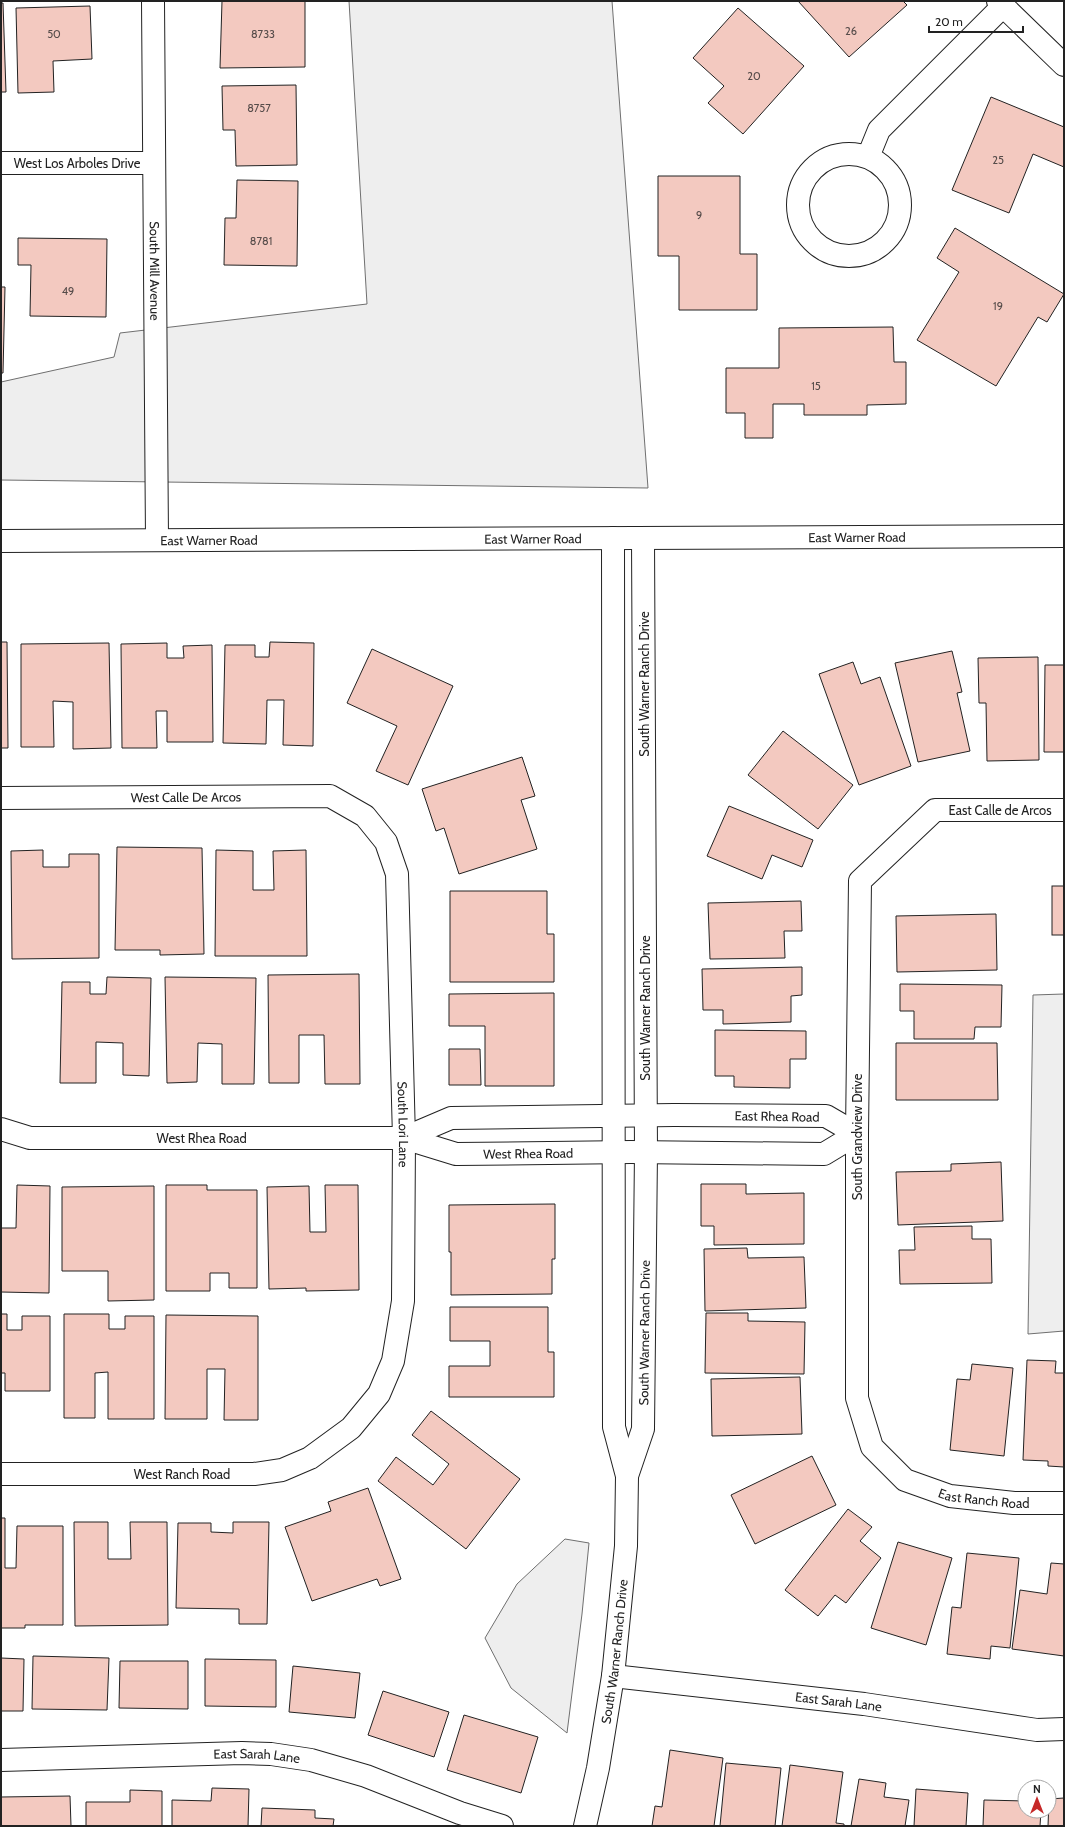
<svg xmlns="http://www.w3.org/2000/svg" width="1065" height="1827" viewBox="0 0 1065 1827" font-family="Cabin,sans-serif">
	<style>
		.green { fill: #eee; stroke: #6f6f6f }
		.building { fill: #f3c9c0; stroke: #222 }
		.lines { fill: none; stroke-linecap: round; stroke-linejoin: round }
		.minor-casing { stroke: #222; stroke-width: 24 }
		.major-casing { stroke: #222; stroke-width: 24 }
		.minor { stroke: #fff; stroke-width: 22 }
		.major { stroke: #fff; stroke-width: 22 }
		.labels { text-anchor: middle; stroke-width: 3; stroke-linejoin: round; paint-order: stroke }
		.number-label { font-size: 11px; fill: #564c4a }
		.street-label { font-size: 13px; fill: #222; stroke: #fff }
	</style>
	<rect width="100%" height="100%" fill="#fff"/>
	<!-- green -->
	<g class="green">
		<path d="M349 1H612L648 488 1 480V382L114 357 120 333 367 304Z"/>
		<path d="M1064 994V1331L1028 1334 1033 995Z"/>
		<path d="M565 1539 589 1543 582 1614 567 1733 511 1688 485 1638 517 1584Z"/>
	</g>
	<!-- building -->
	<g class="building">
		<path d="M222 1H305V67L220 68Z"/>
		<path d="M798 1H903L907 5 849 57Z"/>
		<path d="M1 3H3L6 92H1Z"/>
		<path d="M90 6 92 59 53 61 54 92 18 93 16 8Z"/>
		<path d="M738 8 804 66 743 134 708 103 724 86 693 58Z"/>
		<path d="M296 85 297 165 236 166 235 130H223L222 86Z"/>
		<path d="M991 97 1064 127V167L1033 154 1009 213 952 190Z"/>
		<path d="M658 176H740V254H757V310H679V256H658Z"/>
		<path d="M237 180 298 181 297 266 224 265 225 218H236Z"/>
		<path d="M955 228 1064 294 1047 322 1038 317 996 386 917 340 959 272 937 258Z"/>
		<path d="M18 238 107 239 106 317 30 316 31 265H18Z"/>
		<path d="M1 287H5L3 373H1Z"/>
		<path d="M893 327 894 362H906V404L867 405V415H804V404H773V438H745V413H726V368H779V328Z"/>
		<path d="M1 642H7L8 748H1Z"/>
		<path d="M270 642 314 643 313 746 283 745 284 700H267L266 744 223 743 225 645H255V657H269Z"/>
		<path d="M109 643 111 748 73 749V702L53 701 54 747H21V644Z"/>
		<path d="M167 643V658H184L183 646 212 645 213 742H167V711H156L157 748H122L121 644Z"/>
		<path d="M372 649 453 686 408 785 376 771 397 726 347 703Z"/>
		<path d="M952 651 962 692 957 693 970 751 918 762 895 663Z"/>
		<path d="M1038 657 1039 760 987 761 986 703H979L978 658Z"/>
		<path d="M853 662 861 684 880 677 911 766 859 785 819 674Z"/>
		<path d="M1045 665H1064V752H1044Z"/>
		<path d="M783 731 853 785 818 829 748 775Z"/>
		<path d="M522 757 535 796 521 800 537 849 459 874 444 828 436 831 422 789Z"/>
		<path d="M729 806 813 840 802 867 772 855 762 879 707 856Z"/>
		<path d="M117 847 202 848 204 954 160 955V950H115Z"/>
		<path d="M43 850V867H69V854H99V958L12 959 11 851Z"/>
		<path d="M216 850 253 851V890H274L273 851 306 850 307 956H215Z"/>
		<rect x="1052" y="886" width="12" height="49"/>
		<path d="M450 891H547V934H554V982H450Z"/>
		<path d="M801 901 802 931H784L785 958 710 959 708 903Z"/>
		<path d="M996 914 997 970 897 972 896 916Z"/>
		<path d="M802 967V995L791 996V1022L723 1024V1010H703L702 969Z"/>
		<path d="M359 974 360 1084H325L324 1035H299V1083H269L268 975Z"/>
		<path d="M107 977 151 978 149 1076 123 1075V1043L96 1042V1083H60L62 982H90V994H106Z"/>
		<path d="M165 977 256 978 254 1084H222V1044L198 1043 197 1082 167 1083Z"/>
		<path d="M900 984 1002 985 1001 1027H975L974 1039H914V1011H900Z"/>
		<path d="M554 993V1086H485V1026H449V994Z"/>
		<path d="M715 1030 806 1031V1059H790V1088L734 1087V1076H715Z"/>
		<path d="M896 1043H997L998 1100H896Z"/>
		<path d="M449 1049H480L481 1085H449Z"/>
		<path d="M1001 1162 1003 1221 898 1225 896 1172 951 1171V1164Z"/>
		<path d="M701 1184H746V1194L804 1193V1244L714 1245V1226H701Z"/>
		<path d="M17 1185 50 1186 49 1293 1 1292V1228H16Z"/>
		<path d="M166 1185H207V1190H257V1288H229V1273H210V1291H166Z"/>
		<path d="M325 1185H358L359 1290 306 1291V1288L269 1289 267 1187 309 1186 310 1232H326Z"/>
		<path d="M154 1186V1300L108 1301V1271H62V1187Z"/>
		<path d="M555 1204V1259H552V1294L451 1295V1252H449V1205Z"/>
		<path d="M972 1226V1239H991L992 1283 900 1284 899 1250H915L914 1227Z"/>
		<path d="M747 1248 748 1258 804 1257 806 1308 705 1311 704 1249Z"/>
		<path d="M450 1307H548V1352H554V1397H449V1366H490V1341H450Z"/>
		<path d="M706 1313H748V1321L805 1322 804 1374 705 1373Z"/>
		<path d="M1 1314H7V1330H22V1316H50V1391H5V1373H1Z"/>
		<path d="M64 1314H109V1329H125V1316H154V1419H108V1372L95 1373V1418H64Z"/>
		<path d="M166 1315 258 1316V1420H224L225 1369H207V1419H165Z"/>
		<path d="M1027 1360 1056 1361 1055 1373H1064V1467L1048 1466V1461L1023 1460Z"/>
		<path d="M972 1364 1013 1368 1004 1456 950 1450 957 1379 970 1380Z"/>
		<path d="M800 1377 802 1434 712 1436 711 1379Z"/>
		<path d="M431 1411 520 1479 466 1549 378 1481 396 1457 433 1485 449 1464 412 1435Z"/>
		<path d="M812 1456 836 1505 755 1544 731 1495Z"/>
		<path d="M368 1488 401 1579 380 1586 377 1579 312 1601 285 1527 331 1511 328 1502Z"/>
		<path d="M848 1509 872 1527 860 1541 881 1558 846 1603 835 1595 818 1616 785 1590Z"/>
		<path d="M1 1518H5V1568H16L17 1526H63V1625H25V1628H1Z"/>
		<path d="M74 1522H108V1559H131L130 1522H167L168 1625 75 1626Z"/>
		<path d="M233 1522H269L267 1624H239V1609L176 1608 178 1523H211V1532L233 1533Z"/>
		<path d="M898 1542 952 1558 926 1645 871 1628Z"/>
		<path d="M967 1553 1019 1558 1010 1648 991 1646 990 1659 947 1654 952 1607 961 1608Z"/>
		<path d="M1051 1563 1064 1564V1656L1012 1649 1020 1590 1047 1594Z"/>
		<path d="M33 1656 109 1658 107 1710 32 1709Z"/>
		<path d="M1 1658 24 1659 23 1711H1Z"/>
		<path d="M205 1659 276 1660V1707L205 1706Z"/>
		<path d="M120 1661H188V1709L119 1708Z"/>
		<path d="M293 1666 360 1673 355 1718 289 1712Z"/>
		<path d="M383 1691 449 1712 434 1757 368 1735Z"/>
		<path d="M464 1715 538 1737 521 1793 447 1770Z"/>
		<path d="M670 1750 723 1758 714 1826H652L655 1806 662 1807Z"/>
		<path d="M726 1763 781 1768 775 1826H720Z"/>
		<path d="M790 1765 843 1772 836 1823 844 1824V1826H782Z"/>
		<path d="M859 1779 886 1783 884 1797 909 1800 905 1826H851Z"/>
		<path d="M212 1788 249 1789 248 1826H172V1800L211 1801Z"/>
		<path d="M916 1789 968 1793 966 1826H914Z"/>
		<path d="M130 1790 162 1791V1826H86V1802H130Z"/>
		<path d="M70 1796 71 1826H1V1797Z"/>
		<path d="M1064 1798V1826H1048L1049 1799Z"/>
		<path d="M984 1800 1025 1801V1811H1041L1040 1826H983Z"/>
		<path d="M262 1808 315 1810V1818L334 1819 333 1826H261Z"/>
	</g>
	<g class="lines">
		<defs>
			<g id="minor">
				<path id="s1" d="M153 1 157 540"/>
				<path d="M998 1 1064 65"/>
				<circle cx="849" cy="205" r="51"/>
				<path d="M868 157 879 130 1002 7"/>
				<path id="s2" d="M1 163H153"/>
				<path id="s3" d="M1 798 330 796 365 816 386 842 397 874 404 1138 403 1301 393 1361 379 1394 351 1428 310 1458 282 1470 254 1474H1"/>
				<path id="s4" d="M1064 810H935L860 881 857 1134V1398L872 1447 905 1480 950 1496 1014 1503H1064"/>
				<path id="s5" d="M1 1129 30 1138H404L456 1154 631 1152 824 1154 857 1134 826 1116 674 1115 451 1118 404 1138"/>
				<path id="s6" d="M627 1476 643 1429 646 1152 643 538"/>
				<path id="s7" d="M613 1676 864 1704 1037 1730 1064 1729"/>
				<path id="s8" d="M1 1760 242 1753 271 1754 311 1760 366 1776 460 1813 502 1826"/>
				<path id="s9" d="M585 1826 598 1768 613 1676 626 1546 627 1476 614 1427 613 538"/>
			</g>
			<g id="major">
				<path id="s10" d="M1 541 1064 536"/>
			</g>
		</defs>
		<!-- minor casing -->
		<use href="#minor" class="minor-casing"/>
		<!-- major casing -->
		<use href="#major" class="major-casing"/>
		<!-- minor -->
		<use href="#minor" class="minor"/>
		<!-- major -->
		<use href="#major" class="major"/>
	</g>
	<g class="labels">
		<!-- number labels -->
		<g class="number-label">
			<text x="851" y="35">26</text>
			<text x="54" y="38">50</text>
			<text x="263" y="38">8733</text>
			<text x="754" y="80">20</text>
			<text x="259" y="112">8757</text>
			<text x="998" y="164">25</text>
			<text x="699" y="219">9</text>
			<text x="261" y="245">8781</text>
			<text x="68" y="295">49</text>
			<text x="998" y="310">19</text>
			<text x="816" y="390">15</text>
		</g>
		<!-- street labels -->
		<g class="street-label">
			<text dy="5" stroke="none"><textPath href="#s2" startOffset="76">West Los Arboles Drive</textPath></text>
			<text dy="5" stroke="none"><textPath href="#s1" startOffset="270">South Mill Avenue</textPath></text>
			<text dy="5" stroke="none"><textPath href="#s10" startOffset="856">East Warner Road</textPath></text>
			<text dy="5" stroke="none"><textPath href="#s10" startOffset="532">East Warner Road</textPath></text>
			<text dy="5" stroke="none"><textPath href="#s10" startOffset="208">East Warner Road</textPath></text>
			<text transform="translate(644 684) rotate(-90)" y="5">South Warner Ranch Drive</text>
			<text dy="5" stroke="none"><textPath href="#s3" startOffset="185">West Calle De Arcos</textPath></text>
			<text x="1000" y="815">East Calle de Arcos</text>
			<text transform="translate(645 1008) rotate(-90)" y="5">South Warner Ranch Drive</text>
			<text transform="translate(777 1116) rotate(1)" y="5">East Rhea Road</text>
			<text dy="5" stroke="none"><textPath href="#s3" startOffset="687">South Lori Lane</textPath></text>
			<text transform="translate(857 1137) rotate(-90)" y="5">South Grandview Drive</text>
			<text dy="5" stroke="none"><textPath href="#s5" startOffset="202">West Rhea Road</textPath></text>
			<text dy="5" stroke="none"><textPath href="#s5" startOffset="531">West Rhea Road</textPath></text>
			<text dy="5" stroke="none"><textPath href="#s6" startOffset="146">South Warner Ranch Drive</textPath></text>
			<text x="182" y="1479">West Ranch Road</text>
			<text dy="5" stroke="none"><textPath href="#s4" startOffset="929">East Ranch Road</textPath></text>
			<text dy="5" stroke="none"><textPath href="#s9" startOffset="177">South Warner Ranch Drive</textPath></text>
			<text dy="5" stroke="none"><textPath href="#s7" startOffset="227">East Sarah Lane</textPath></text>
			<text dy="5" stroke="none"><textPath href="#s8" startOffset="256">East Sarah Lane</textPath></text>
		</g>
	</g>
	<!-- border -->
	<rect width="1065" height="1827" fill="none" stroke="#222222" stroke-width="4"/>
	<!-- north arrow -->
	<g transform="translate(1037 1799)"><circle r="19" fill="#ffffff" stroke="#a7a7a7"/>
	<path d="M0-3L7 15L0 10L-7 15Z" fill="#c62828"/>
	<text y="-6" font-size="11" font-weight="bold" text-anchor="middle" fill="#222222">N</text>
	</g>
	<!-- scale -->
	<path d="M929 26v6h94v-6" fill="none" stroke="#222222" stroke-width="2"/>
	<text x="935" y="26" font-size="12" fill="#222222" stroke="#ffffff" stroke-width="3" paint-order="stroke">20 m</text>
</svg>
